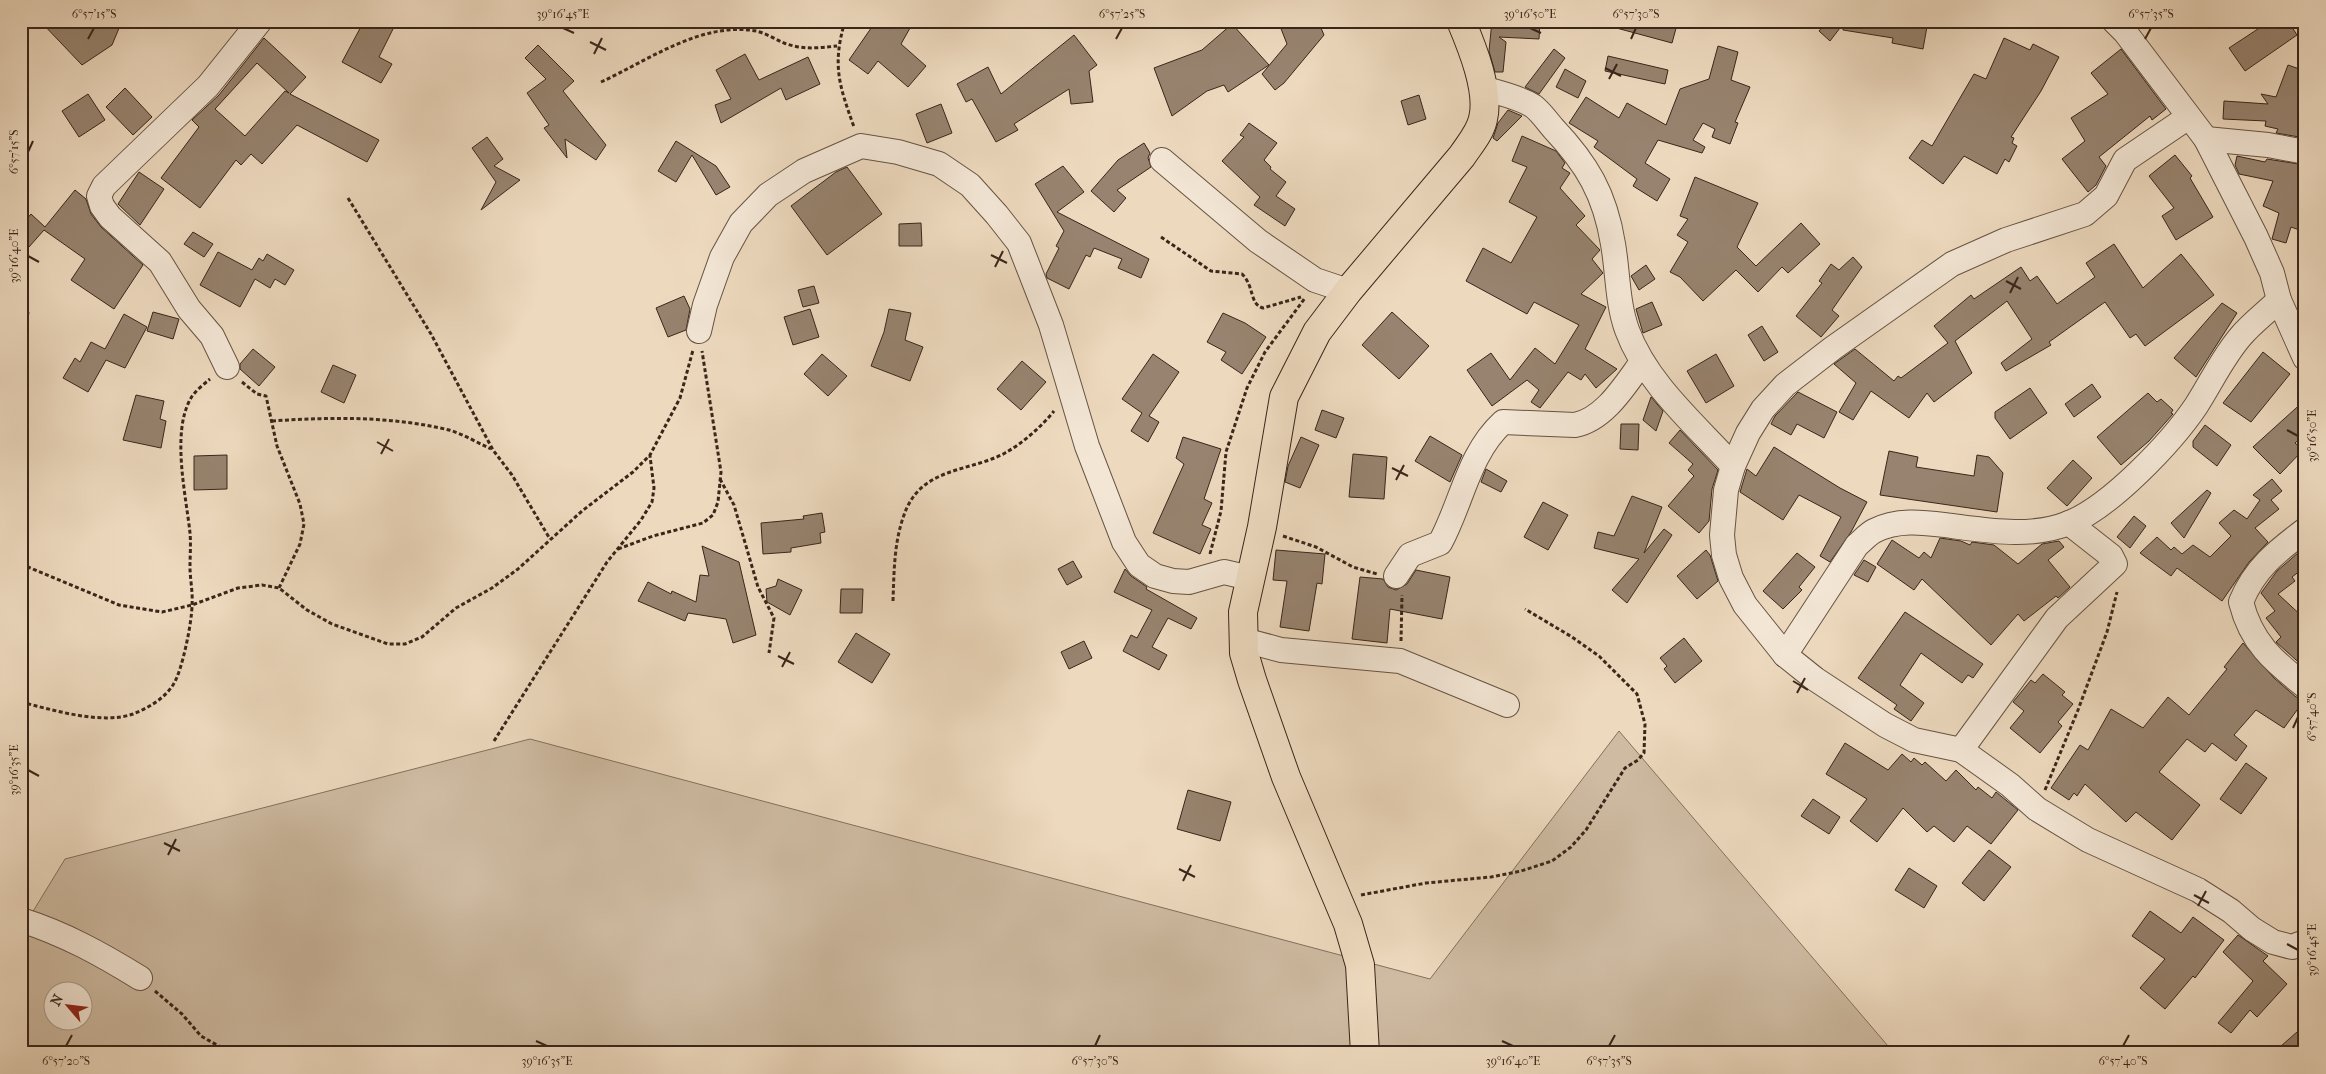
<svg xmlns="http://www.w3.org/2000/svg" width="2326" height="1074" viewBox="0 0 2326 1074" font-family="'IM FELL French Canon',serif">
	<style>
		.green { fill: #cebba2; stroke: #84705e; fill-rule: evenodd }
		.building { fill: #97836f; stroke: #39261a; fill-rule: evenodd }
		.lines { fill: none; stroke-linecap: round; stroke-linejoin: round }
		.minor-casing { stroke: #665343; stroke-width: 26 }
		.major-casing { stroke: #39261a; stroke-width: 30 }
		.path { stroke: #39261a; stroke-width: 3; stroke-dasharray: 4 2.5; stroke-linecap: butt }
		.minor { stroke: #f3e6d5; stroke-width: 24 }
		.major { stroke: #edd9be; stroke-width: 28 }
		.ticks { fill: none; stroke: #39261a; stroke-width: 2 }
		.neatline { fill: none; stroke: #39261a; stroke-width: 2 }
		.ticks-label { font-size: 12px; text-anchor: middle; fill: #39261a }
	</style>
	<rect width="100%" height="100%" fill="#edd9be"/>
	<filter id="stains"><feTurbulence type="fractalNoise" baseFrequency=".004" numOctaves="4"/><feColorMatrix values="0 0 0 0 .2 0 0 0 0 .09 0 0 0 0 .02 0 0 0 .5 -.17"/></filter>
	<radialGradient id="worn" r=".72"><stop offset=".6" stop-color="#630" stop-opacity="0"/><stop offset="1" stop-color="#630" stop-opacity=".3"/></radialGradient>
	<!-- green -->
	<path class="green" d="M1619 731 1894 1053H21V931L65 859 530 739 1430 979ZM52 992H82V1022H52Z"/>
	<!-- building -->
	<g class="building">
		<path d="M40 21H122L112 45 82 65Z"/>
		<path d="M364 21H397L379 57 392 64 381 83 342 62Z"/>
		<path d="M876 21H914L901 44 926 66 908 87 878 61 868 74 849 60Z"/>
		<path d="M1278 21H1318L1324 35 1284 83 1275 90 1262 74 1287 44Z"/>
		<path d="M1492 21H1540L1539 39 1499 37 1506 42 1503 72H1495L1489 51Z"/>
		<path d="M1610 21H1678L1672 43 1609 26Z"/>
		<path d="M1827 21H1928L1923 49 1892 43 1893 38 1843 30V24L1830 41 1819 31Z"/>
		<path d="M2270 21H2288L2297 35 2245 71 2229 48Z"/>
		<path d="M1232 24 1269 65 1228 92 1224 85 1207 91 1172 116 1154 68 1202 50Z"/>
		<path d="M1074 35 1097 65 1089 71 1093 102 1071 104 1069 89 1014 124 1018 130 996 142 972 99 966 102 957 84 988 67 1001 94Z"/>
		<path d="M264 38 306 77 290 94 379 140 367 162 297 125 262 164 251 154 241 165 236 160 200 208 161 178 199 127 192 120 219 95ZM257 63 289 93 285 91 245 136 215 109Z"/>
		<path d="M2004 38 2030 50 2033 44 2059 57 2041 91 2011 137 2014 138 2012 143 2017 146 2009 162 2005 159 1997 174 1964 156 1943 184 1909 158 1922 140 1932 146 1974 74 1986 79Z"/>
		<path d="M538 45 574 81 563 91 606 145 596 160 565 139 567 158 544 128 549 125 527 93 546 79 525 58Z"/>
		<path d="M1718 46 1738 52 1731 80 1750 87 1735 122 1738 123 1730 144 1712 137 1715 129 1703 123 1693 140 1705 147 1702 153 1658 140 1645 163 1670 179 1657 201 1633 186 1637 179 1594 147 1598 141 1569 123 1586 97 1619 118 1627 103 1666 125 1680 89 1709 79Z"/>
		<path d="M1554 49 1565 58 1539 94 1525 87Z"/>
		<path d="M2121 49 2166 109 2152 120 2150 116 2099 157 2106 166 2096 185 2088 192 2062 159 2085 141 2071 118 2108 94 2091 73Z"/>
		<path d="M745 54 759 80 808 57 820 84 786 100 781 88 721 123 715 105 731 99 716 70Z"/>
		<path d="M1608 56 1668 70 1665 84 1605 71Z"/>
		<path d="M2288 65 2305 71V138L2276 133 2278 129 2265 126 2266 121 2223 119 2224 101 2268 104 2261 94 2276 97Z"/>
		<path d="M1565 69 1586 81 1578 98 1556 87Z"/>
		<path d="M125 88 152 117 133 135 106 107Z"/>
		<path d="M88 94 105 120 79 137 62 111Z"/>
		<path d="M1419 95 1426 119 1408 125 1401 101Z"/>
		<path d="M941 104 952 133 927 143 916 114Z"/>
		<path d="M1508 110 1522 116 1497 141 1493 138 1498 123Z"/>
		<path d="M1249 123 1277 143 1264 160 1271 167 1270 169 1286 182 1276 196 1295 209 1285 226 1254 205 1260 197 1222 161 1244 137 1240 135Z"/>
		<path d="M1522 136 1556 151 1565 163 1562 168 1570 173 1560 188 1585 216 1576 225 1600 250 1592 259 1603 273 1581 294 1606 307 1585 349 1617 369 1596 388 1585 374 1581 380 1568 372 1540 408 1531 402 1539 390 1527 380 1492 406 1467 370 1491 353 1510 380 1535 348 1555 364 1579 325 1534 302 1527 314 1466 281 1483 248 1511 263 1537 217 1509 202 1527 167 1512 161Z"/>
		<path d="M487 137 503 159 494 166 520 180 481 210 496 182 472 148Z"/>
		<path d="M676 141 716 166 730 187 716 195 692 155 676 182 658 171Z"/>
		<path d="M1144 143 1150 153 1148 158 1151 167 1117 190 1126 198 1114 212 1091 191 1118 160Z"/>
		<path d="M2175 155 2192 176 2190 178 2213 217 2176 240 2162 216 2174 208 2149 176Z"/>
		<path d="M2237 156 2265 162 2267 159 2305 165V232L2291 227 2286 243 2272 239 2279 213 2263 206 2273 181 2239 174 2235 165Z"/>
		<path d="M1063 166 1084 192 1057 212 1149 259 1141 278 1118 268 1122 259 1094 248 1090 257 1086 255 1069 289 1047 278 1046 274 1059 248 1056 246 1064 231 1035 184Z"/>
		<path d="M847 167 882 214 827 255 791 206 836 172Z"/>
		<path d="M139 172 164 189 140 225 118 204Z"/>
		<path d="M1695 177 1758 203 1737 247 1756 266 1801 223 1820 244 1788 273 1782 267 1758 292 1736 270 1703 301 1680 277 1670 272 1688 242 1677 235 1688 219 1680 216Z"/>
		<path d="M75 190 86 199 91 214 101 227 143 265 114 309 71 280 85 259 44 230 21 256V226L31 214 45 227Z"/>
		<path d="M921 223 922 246H899V224Z"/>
		<path d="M193 232 213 244 204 257 184 244Z"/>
		<path d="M2114 244 2143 288 2181 254 2214 295 2145 346 2136 334 2130 338 2105 302 2049 342 2051 345 2006 371 2001 363 2032 339 2007 301 1955 341 1972 373 1934 402 1927 393 1909 418 1871 391 1853 420 1839 412 1856 383 1834 364 1855 349 1894 381 1898 376 1901 378 1948 343 1934 326 1971 295 1974 299 2021 267 2030 281 2037 276 2057 304 2095 277 2086 263Z"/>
		<path d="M218 252 252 270 259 258 263 261 267 254 294 270 285 285 275 279 270 288 255 279 240 307 200 285Z"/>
		<path d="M1853 257 1862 267 1832 310 1839 316 1821 337 1796 316 1822 283 1819 281 1831 264 1839 270Z"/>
		<path d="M1646 265 1655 279 1639 290 1631 276Z"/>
		<path d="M814 286 819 303 803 307 798 290Z"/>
		<path d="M684 296 690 309 686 330 668 337 656 308Z"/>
		<path d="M1652 302 1662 325 1643 333 1636 309Z"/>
		<path d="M2222 303 2237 313 2196 377 2174 358Z"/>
		<path d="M810 309 819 337 793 345 784 317Z"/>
		<path d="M889 309 911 313 905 340 923 347 910 381 871 366 884 332Z"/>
		<path d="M153 312 179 319 173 339 147 331Z"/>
		<path d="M1392 312 1429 346 1399 379 1362 345Z"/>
		<path d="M1223 313 1245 323 1266 337 1242 374 1221 360 1226 352 1207 342Z"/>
		<path d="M124 314 147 327 125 368 106 360 88 392 63 378 75 358 80 362 91 342 105 349Z"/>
		<path d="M1762 326 1778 352 1764 361 1748 335Z"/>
		<path d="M253 349 275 367 259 386 240 369V364Z"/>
		<path d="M2263 352 2290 374 2251 422 2223 403Z"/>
		<path d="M822 354 847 376 828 396 804 374Z"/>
		<path d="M1153 354 1179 372 1149 416 1159 422 1148 442 1131 431 1142 413 1122 399Z"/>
		<path d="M1716 354 1734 386 1706 403 1687 371Z"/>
		<path d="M1022 361 1046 382 1021 410 997 389Z"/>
		<path d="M333 365 356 375 344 403 321 392Z"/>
		<path d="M2092 384 2101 397 2074 417 2065 404Z"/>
		<path d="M2030 388 2047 413 2010 439 1995 418V412Z"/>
		<path d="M1798 392 1837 412 1824 438 1797 424 1791 435 1771 424 1775 416Z"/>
		<path d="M2148 393 2157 402 2161 399 2173 410 2171 413 2173 414 2149 441 2121 465 2097 437Z"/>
		<path d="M136 395 164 401 160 419 166 421 161 448 123 440Z"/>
		<path d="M1651 397 1663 411 1656 431 1643 420Z"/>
		<path d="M2305 400V434L2295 443 2303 450 2280 474 2253 447Z"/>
		<path d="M1322 410 1344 418 1336 438 1315 430Z"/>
		<path d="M1621 424H1639L1638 450 1620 449Z"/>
		<path d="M2205 425 2231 445 2217 466 2193 447V441Z"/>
		<path d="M1680 430 1718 470 1712 489 1709 521 1699 533 1668 506 1694 476 1688 470 1693 464 1669 443Z"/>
		<path d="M1430 436 1462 455 1450 482 1415 461Z"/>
		<path d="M1183 437 1221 449 1204 499 1212 503 1202 525 1211 529 1200 554 1153 533 1184 464 1176 458Z"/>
		<path d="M1301 437 1319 445 1300 488 1285 482 1288 466Z"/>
		<path d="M1774 447 1840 488 1867 502 1851 532 1830 562 1820 556 1841 517 1799 495 1783 520 1740 492 1747 469 1756 476Z"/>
		<path d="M1889 451 1918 457 1916 467 1974 476 1977 455 1989 457 2003 473 1997 512 1880 495Z"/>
		<path d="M1353 454 1387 457 1384 499 1349 497Z"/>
		<path d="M227 455V489L194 490V456Z"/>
		<path d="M2073 460 2092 478 2067 506 2047 488Z"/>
		<path d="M1486 469 1507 481 1501 492 1481 482Z"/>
		<path d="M2272 479 2282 491 2271 500 2279 509 2255 528 2268 542 2249 562 2222 601 2177 568 2171 576 2140 553 2157 537 2171 550 2174 547 2182 554 2193 545 2210 557 2231 536 2219 523 2234 510 2247 519 2260 500 2253 495Z"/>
		<path d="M2207 490 2211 493 2184 538 2171 523Z"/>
		<path d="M1632 496 1662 507 1644 553 1664 529 1672 535 1627 603 1612 590 1639 559 1594 548 1598 532 1614 536Z"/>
		<path d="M1543 502 1568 515 1548 550 1524 537Z"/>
		<path d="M822 513 825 532 820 533 821 543 791 548V552L763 554 761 523 804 519 803 516Z"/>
		<path d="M2134 516 2146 526 2130 548 2117 537Z"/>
		<path d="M1940 538 1961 541 1970 545 1972 542 1994 545 2018 564 2042 544 2059 541 2064 547 2048 560 2070 587 2058 598 2056 596 2024 621 2018 614 1991 645 1922 579 1914 590 1877 564 1892 540 1919 558 1924 552 1931 558Z"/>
		<path d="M702 546 739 562 756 635 733 643 726 619 688 613 685 621 638 601 648 582 671 594 672 591 696 602 700 575 709 576Z"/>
		<path d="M2305 547V567L2292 577 2295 581 2278 594 2305 619V668L2276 642 2281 637 2266 618 2275 611 2261 593 2277 571Z"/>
		<path d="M1276 550 1325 554 1322 584 1317 583 1309 631 1280 627 1287 581 1273 580Z"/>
		<path d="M1706 550 1710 555 1718 581 1697 599 1677 576Z"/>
		<path d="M1797 553 1815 567 1799 587 1802 590 1783 609 1763 591Z"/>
		<path d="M1864 560 1876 567 1868 582 1854 575Z"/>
		<path d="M1073 561 1082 577 1067 585 1058 569Z"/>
		<path d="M1125 569 1131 576 1147 587 1146 589 1197 618 1191 629 1168 618 1152 647 1167 655 1159 670 1123 651 1131 635 1137 638 1152 610 1114 592Z"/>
		<path d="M1416 570 1450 577 1442 619 1390 609 1387 643 1352 639 1360 577 1383 579 1388 587 1396 590 1407 584Z"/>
		<path d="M778 579 802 590 790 615 767 602 766 589 776 586Z"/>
		<path d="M841 589H863L862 613H840Z"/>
		<path d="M1905 612 1983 664 1973 678 1968 675 1962 683 1921 653 1900 685 1924 703 1911 721 1894 709 1897 705 1858 678Z"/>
		<path d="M856 633 890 654 872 683 838 662Z"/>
		<path d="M1684 638 1702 661 1675 683 1664 669 1667 666 1660 658Z"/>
		<path d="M1084 641 1092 658 1069 669 1061 652Z"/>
		<path d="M2243 643 2274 678 2296 697 2305 699 2284 728 2256 710 2234 735 2247 746 2236 761 2212 743 2205 752 2187 739 2159 772 2200 805 2172 840 2136 812 2126 822 2085 784 2077 796 2074 793 2069 800 2051 788 2080 745 2088 750 2111 709 2143 728 2168 697 2189 715 2227 669 2224 667Z"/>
		<path d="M2043 674 2065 692 2062 695 2073 704 2058 722 2062 726 2040 753 2010 728 2024 711 2013 702 2031 680 2035 683Z"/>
		<path d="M1845 743 1888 770 1902 754 1911 762 1914 758 1922 765 1925 762 1946 781 1956 770 1976 790 1978 787 1992 798 1996 792 2018 810 1991 844 1967 826 1954 842 1934 826 1927 832 1903 808 1877 842 1850 821 1867 799 1826 774Z"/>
		<path d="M2246 763 2267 778 2241 814 2220 799Z"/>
		<path d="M1188 790 1231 802 1220 841 1177 829Z"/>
		<path d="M1813 799 1840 817 1829 834 1801 816Z"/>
		<path d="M1989 850 2011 867 1984 901 1962 883Z"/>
		<path d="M1909 868 1937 886 1924 908 1895 890Z"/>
		<path d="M2150 911 2181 933 2193 917 2224 940 2195 978 2193 976 2165 1009 2140 988 2165 959 2132 936Z"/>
		<path d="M2238 935 2268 956 2263 961 2287 984 2257 1017 2250 1010 2231 1033 2218 1023 2253 981 2223 952Z"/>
		<path d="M2305 1025V1053H2273Z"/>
	</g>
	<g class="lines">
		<defs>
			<g id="minor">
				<path d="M2114 21 2125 32 2206 139 2256 237 2272 273 2279 300 2305 358"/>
				<path d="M1483 88C1498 93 1519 97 1533 106 1540 111 1547 121 1553 128 1587 164 1605 194 1613 244 1618 272 1617 302 1627 330 1647 384 1695 424 1733 466"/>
				<path d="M2187 118 2125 160 2106 196 2085 214 2006 240 1952 264 1833 348 1785 385 1763 409 1748 433 1733 466 1726 490 1722 535 1724 555 1731 578 1745 605 1785 655 1815 679 1885 725 1914 740 1961 750 2010 785 2037 809 2088 840 2198 890 2231 911 2252 929 2273 942 2292 947 2305 942"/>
				<path d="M2206 139 2268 145 2305 152"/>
				<path d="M1162 160 1258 241 1315 280 1348 291"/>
				<path d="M699 331 705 305 722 257 741 223 768 195 804 171 861 146 898 152 939 164 970 185 997 215 1019 243 1051 325 1087 446 1124 542 1139 565 1155 576 1173 581 1189 582 1224 572 1250 578"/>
				<path d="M227 367 212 336 189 309 160 262 110 217 102 206 99 196 104 186 208 86 260 21"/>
				<path d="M2305 530C2277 551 2254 569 2241 602 2251 642 2273 661 2305 686"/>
				<path d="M1396 576 1410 555 1440 543C1462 503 1468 454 1503 422L1575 425C1605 419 1625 385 1642 362"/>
				<path d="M1244 640 1281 650 1400 661 1507 705"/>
				<path d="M1785 655 1857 545C1862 541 1868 534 1874 531 1899 518 1927 523 1952 526 1990 531 2032 538 2069 523 2110 507 2171 443 2196 406 2211 383 2222 358 2241 336 2252 323 2267 312 2279 300"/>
				<path d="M1961 750 2057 618 2115 564 2111 556 2069 523"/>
				<path d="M21 920C65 934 101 954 140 978"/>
			</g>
			<path id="major" d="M1365 1053 1360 965 1348 924 1286 777 1252 680 1244 653 1243 612 1262 527 1284 397 1317 332 1348 291 1462 156C1470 144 1480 133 1483 119 1490 91 1472 47 1461 21"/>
		</defs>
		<!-- minor casing -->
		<use href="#minor" class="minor-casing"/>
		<!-- major casing -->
		<use href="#major" class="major-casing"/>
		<!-- path -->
		<g class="path">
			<path d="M845 21C832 65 839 85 854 127"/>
			<path d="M601 82C647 61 702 21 756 31 765 33 775 39 784 43 803 50 818 48 837 46"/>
			<path d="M348 198 431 334 493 450 512 475 550 539"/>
			<path d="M1161 237 1211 271 1242 274C1255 287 1249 304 1263 308L1301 297"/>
			<path d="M21 374 28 311"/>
			<path d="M242 382 257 394 266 396 277 446 300 504 304 524 300 544 279 588"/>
			<path d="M272 421C331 417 391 416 449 430 463 434 478 443 491 449"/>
			<path d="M720 479 734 505 758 587 774 618 769 653"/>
			<path d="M1283 536 1316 547 1353 567 1377 574"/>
			<path d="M618 549 653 536 703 523 713 515 718 502 721 472 702 351"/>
			<path d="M1210 554 1221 511 1226 452 1247 388 1265 352 1305 298"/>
			<path d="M21 564 119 605 162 612 192 605 238 588 262 585 279 588 307 610 332 624 388 644H405L422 637 456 608 492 588 518 569 582 511 633 472 650 455 680 398 693 350"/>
			<path d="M893 601C894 573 894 544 903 518 919 466 968 473 1005 453 1023 443 1041 427 1054 411"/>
			<path d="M1401 641 1402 595"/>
			<path d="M21 702C53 710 101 725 133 714 148 708 164 699 173 685 182 672 192 622 192 605 193 592 190 579 190 567 190 556 191 544 190 533 186 495 171 432 191 398 195 391 204 384 210 379"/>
			<path d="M494 741 607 562 641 520 652 502 654 488 650 456"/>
			<path d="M2045 790 2078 710 2107 632 2117 592"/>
			<path d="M1361 895 1426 883 1491 877 1521 871 1552 861 1571 847 1586 830 1625 768 1638 760 1644 753 1645 724 1637 694 1599 656 1572 637 1525 609"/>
			<path d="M155 991 182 1014 201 1036 231 1053"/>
		</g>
		<!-- minor -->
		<use href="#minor" class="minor"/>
		<!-- major -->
		<use href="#major" class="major"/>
	</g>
	<!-- ticks -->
	<path class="ticks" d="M563 28 574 33M1530 28 1541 33M88 39 94 28M1116 39 1122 28M1631 39 1636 28M2145 39 2151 28M590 42 606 50M594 54 602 38M1605 68 1621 76M1609 79 1617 64M28 152 33 141M991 255 1007 263M28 256 39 262M995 267 1003 251M2006 281 2021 289M2010 293 2018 277M2287 430 2298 436M377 442 393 451M381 454 389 439M1392 468 1408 476M1396 480 1404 465M778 656 794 664M782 667 790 652M1793 681 1808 690M1797 693 1805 678M2293 728 2298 717M28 770 39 776M164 843 180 851M168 855 176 839M1179 869 1195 877M1183 881 1191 865M2194 895 2209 903M2198 906 2206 891M2287 944 2298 950M536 1041 547 1046M1502 1041 1513 1046M66 1046 72 1035M1095 1046 1100 1035M1609 1046 1615 1035M2123 1046 2129 1035"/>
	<!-- margin -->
	<rect width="2326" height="1074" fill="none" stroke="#edd9be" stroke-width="55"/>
	<!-- north arrow -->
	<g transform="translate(68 1006) rotate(298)"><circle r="24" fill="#f3e6d5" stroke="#a9998a"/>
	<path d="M0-4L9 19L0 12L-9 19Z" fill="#8f2418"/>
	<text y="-8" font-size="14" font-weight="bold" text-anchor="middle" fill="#39261a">N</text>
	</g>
	<rect x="28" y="28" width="2270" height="1018" class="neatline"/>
	<g class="ticks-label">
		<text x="94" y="18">6°57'15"S</text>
		<text x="563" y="18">39°16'45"E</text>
		<text x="1122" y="18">6°57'25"S</text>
		<text x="1530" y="18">39°16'50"E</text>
		<text x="1636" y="18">6°57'30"S</text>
		<text x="2151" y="18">6°57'35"S</text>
		<text transform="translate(14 152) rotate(-90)" y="4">6°57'15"S</text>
		<text transform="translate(14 256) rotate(-90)" y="4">39°16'40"E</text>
		<text transform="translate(2312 436) rotate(-90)" y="4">39°16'50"E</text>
		<text transform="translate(2312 717) rotate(-90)" y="4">6°57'40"S</text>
		<text transform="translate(14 770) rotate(-90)" y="4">39°16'35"E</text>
		<text transform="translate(2312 950) rotate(-90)" y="4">39°16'45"E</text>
		<text x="66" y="1065">6°57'20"S</text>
		<text x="547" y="1065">39°16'35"E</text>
		<text x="1095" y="1065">6°57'30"S</text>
		<text x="1513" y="1065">39°16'40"E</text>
		<text x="1609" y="1065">6°57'35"S</text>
		<text x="2123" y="1065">6°57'40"S</text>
	</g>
	<rect width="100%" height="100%" filter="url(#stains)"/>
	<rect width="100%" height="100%" fill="url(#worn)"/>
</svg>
